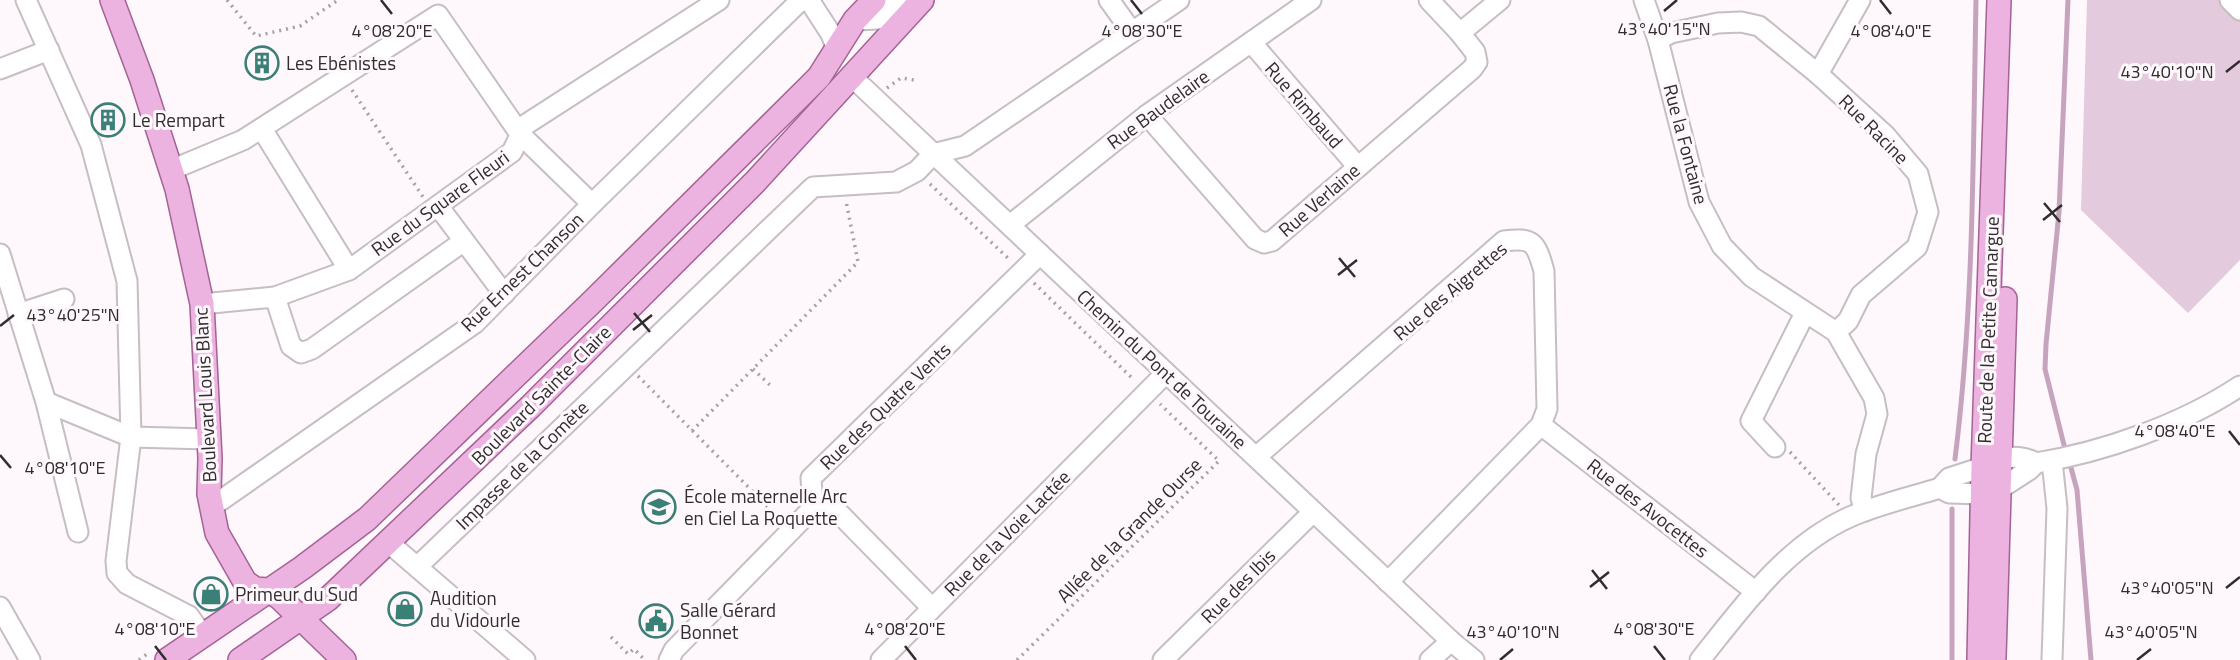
<svg xmlns="http://www.w3.org/2000/svg" width="2240" height="660" viewBox="0 0 2240 660" font-family="'Titillium Web',sans-serif">
	<style>
		.green { fill: #e4cadd }
		.lines { fill: none; stroke-linecap: round; stroke-linejoin: round }
		.stream { stroke: #c6a4bd; stroke-width: 5 }
		.minor-casing { stroke: #c6bec4; stroke-width: 23 }
		.major-casing { stroke: #a36395; stroke-width: 26 }
		.path { stroke: #a6a1a5; stroke-width: 3.5; stroke-dasharray: 2 5; stroke-linecap: butt }
		.minor { stroke: #fff; stroke-width: 19 }
		.major { stroke: #edb3e0; stroke-width: 23 }
		.ticks { fill: none; stroke: #302d2f; stroke-width: 2.5 }
		.labels { text-anchor: middle; stroke-width: 6; stroke-linejoin: round; paint-order: stroke }
		.poi-label { font-size: 19px; fill: #302d2f; stroke: #fef7fc; text-anchor: start }
		.street-label { font-size: 19px; fill: #302d2f; stroke: #fef7fc }
		.ticks-label { font-size: 18px; text-anchor: middle; fill: #302d2f; stroke: #fef7fc; stroke-width: 6; stroke-linejoin: round; paint-order: stroke }
	</style>
	<rect width="100%" height="100%" fill="#fef7fc"/>
	<!-- green -->
	<path class="green" d="M2087 0H2240V260L2188 313 2081 210Z"/>
	<g class="lines">
		<!-- stream -->
		<g class="stream">
			<path d="M2064 445 2045 369 2046 344 2059 212 2068 0"/>
			<path d="M1955 459C1974 307 1973 153 1976 0"/>
			<path d="M2070 464 2077 490 2091 660"/>
			<path d="M1952 660V509"/>
		</g>
		<defs>
			<g id="minor">
				<path d="M26 0 91 145 127 281 131 437 116 561 117 573 127 584 189 616 203 636"/>
				<path d="M809 0 831 34 836 47"/>
				<path d="M1109 0 1132 32"/>
				<path d="M1429 0 1460 33 1500 0"/>
				<path d="M1644 0 1658 40 1699 202 1722 246 1752 277 1836 332 1874 398 1877 414 1866 454 1861 498 1865 511"/>
				<path d="M2230 0 2240 10"/>
				<path d="M855 20 879 19 897 0"/>
				<path d="M1658 40 1671 33 1718 23 1741 22 1759 26 1818 74 1885 135 1918 174 1928 212 1917 247 1861 295 1848 321 1836 332"/>
				<path d="M1251 42 1358 167"/>
				<path d="M0 69 49 50"/>
				<path d="M1818 74 1860 0"/>
				<path d="M851 76 1451 641 1474 660"/>
				<path d="M1147 115 1255 239 1264 243 1272 241 1472 69 1477 62 1475 52 1460 33"/>
				<path d="M262 129 349 270"/>
				<path d="M171 170 243 140 438 15 520 134 592 204"/>
				<path d="M438 206 504 294"/>
				<path d="M1010 225 1147 115 1311 0"/>
				<path d="M0 254 46 402 78 532"/>
				<path d="M275 297 291 346 301 353 312 349 464 241"/>
				<path d="M202 304 275 297 349 270 512 152 525 125 719 0"/>
				<path d="M18 314 64 299"/>
				<path d="M46 402 131 437 209 439"/>
				<path d="M1541 425 1756 592"/>
				<path d="M1775 447 1751 421 1805 313"/>
				<path d="M1256 457 1504 241C1534 237 1536 243 1544 271L1547 409 1541 425 1388 582"/>
				<path d="M2000 460C2011 455 2026 457 2036 463"/>
				<path d="M1940 488 1949 493 1984 494"/>
				<path d="M2001 488 2029 470 2036 463C2104 452 2183 424 2240 386"/>
				<path d="M210 502 220 501 475 323 592 204 801 0"/>
				<path d="M813 508 832 506 932 608"/>
				<path d="M389 543 525 660"/>
				<path d="M418 566 813 187 896 182 917 171 933 154 965 146 1179 0"/>
				<path d="M0 607 30 660"/>
				<path d="M669 660 674 650 813 508 811 478 1040 254"/>
				<path d="M881 660 1166 373"/>
				<path d="M1163 660 1313 512"/>
				<path d="M1430 660 1451 641"/>
				<path d="M1700 660C1743 606 1787 544 1852 516 1880 504 1911 497 1940 488L1949 478 1983 467"/>
				<path d="M2052 660 2057 508 2052 461"/>
			</g>
			<g id="major">
				<path d="M112 0 142 80 177 189 202 304 210 458 209 494 217 533 245 582 255 589 268 590 280 598 344 660"/>
				<path d="M1994 657 2005 299"/>
				<path d="M167 660 302 568 367 519 592 302 809 87 819 77 855 20 874 0"/>
				<path d="M240 660 328 599 530 407 755 182 922 0"/>
				<path d="M1979 660 1983 467 1999 0"/>
			</g>
		</defs>
		<!-- minor casing -->
		<use href="#minor" class="minor-casing"/>
		<!-- major casing -->
		<use href="#major" class="major-casing"/>
		<!-- path -->
		<g class="path">
			<path d="M227 0 256 36 300 26 338 0"/>
			<path d="M887 88 901 78 914 80"/>
			<path d="M352 90 423 197"/>
			<path d="M930 184 1011 261"/>
			<path d="M1034 283 1134 380"/>
			<path d="M753 369 772 387"/>
			<path d="M638 376 778 517"/>
			<path d="M692 431 858 262 846 201"/>
			<path d="M1790 452 1839 505"/>
			<path d="M611 637 628 654 634 649 645 660"/>
			<path d="M139 660 147 654"/>
			<path d="M1017 660 1219 461 1160 404"/>
		</g>
		<!-- minor -->
		<use href="#minor" class="minor"/>
		<!-- major -->
		<use href="#major" class="major"/>
	</g>
	<!-- ticks -->
	<path class="ticks" d="M381 0 392 14M1131 0 1142 14M1880 0 1891 14M1664 11 1677 0M2226 72 2240 61M2044 203 2060 222M2043 220 2062 205M1339 258 1355 277M1338 275 1357 260M634 313 650 332M0 326 14 315M633 330 652 315M2229 431 2240 445M0 455 11 468M1592 570 1607 589M1590 587 1609 572M2226 588 2240 577M155 646 166 660M905 646 916 660M1654 646 1665 660M1500 660 1513 649M2137 660 2151 649"/>
	<!-- icons -->
	<defs>
		<symbol id="building-ring" viewBox="-11 -11 22 22"><circle r="9.5" fill="#fef7fc" stroke="#3a8076" stroke-width="1.5"/><path d="M-4-6H4V6H1V3H-1V6H-4ZM-2.5-4.3h1.7v1.8h-1.7ZM.8-4.3h1.7v1.8H.8ZM-2.5-1h1.7V.8h-1.7ZM.8-1h1.7V.8H.8Z" fill="#3a8076"/></symbol>
		<symbol id="school-ring" viewBox="-11 -11 22 22"><circle r="9.5" fill="#fef7fc" stroke="#3a8076" stroke-width="1.5"/><path d="M0-5L7-2L0 1L-7-2ZM-4 1L0 2.5L4 1V4Q0 6-4 4Z" fill="#3a8076"/></symbol>
		<symbol id="shop-ring" viewBox="-11 -11 22 22"><circle r="9.5" fill="#fef7fc" stroke="#3a8076" stroke-width="1.5"/><path d="M-5-2.5h2.3a2.7 3.5 0 0 1 5.4 0H5L5.5 6h-11ZM-1.5-2.5h3a1.5 2.3 0 0 0-3 0Z" fill="#3a8076"/></symbol>
		<symbol id="civic-ring" viewBox="-11 -11 22 22"><circle r="9.5" fill="#fef7fc" stroke="#3a8076" stroke-width="1.5"/><path d="M-.6-6.5H3V-4.5H.6V-3L4-1V1h2V6H-6V1h2V-1L-.6-3ZM-1.2 2.5V6h2.4V2.5Z" fill="#3a8076"/></symbol>
	</defs>
	<g fill-rule="evenodd">
		<use href="#building-ring" x="243" y="44" width="38" height="38"/>
		<use href="#building-ring" x="89" y="101" width="38" height="38"/>
		<use href="#school-ring" x="640" y="488" width="38" height="38"/>
		<use href="#shop-ring" x="192" y="575" width="38" height="38"/>
		<use href="#shop-ring" x="386" y="590" width="38" height="38"/>
		<use href="#civic-ring" x="637" y="602" width="38" height="38"/>
	</g>
	<g class="labels">
		<!-- poi labels -->
		<g class="poi-label">
			<text x="286" y="70">Les Ebénistes</text>
			<text x="132" y="127">Le Rempart</text>
			<text x="684" y="503">École maternelle Arc<tspan x="684" dy="22">en Ciel La Roquette</tspan></text>
			<text x="235" y="601">Primeur du Sud</text>
			<text x="430" y="605">Audition<tspan x="430" dy="22">du Vidourle</tspan></text>
			<text x="680" y="617">Salle Gérard<tspan x="680" dy="22">Bonnet</tspan></text>
		</g>
		<!-- street labels -->
		<g class="street-label">
			<text transform="translate(1304 105) rotate(49)" y="7">Rue Rimbaud</text>
			<text transform="translate(1158 109) rotate(-36)" y="7">Rue Baudelaire</text>
			<text transform="translate(1874 129) rotate(45)" y="7">Rue Racine</text>
			<text transform="translate(1686 144) rotate(75)" y="7">Rue la Fontaine</text>
			<text transform="translate(1319 200) rotate(-41)" y="7">Rue Verlaine</text>
			<text transform="translate(440 203) rotate(-36)" y="7">Rue du Square Fleuri</text>
			<text transform="translate(522 272) rotate(-44)" y="7">Rue Ernest Chanson</text>
			<text transform="translate(1450 291) rotate(-40)" y="7">Rue des Aigrettes</text>
			<text transform="translate(1988 330) rotate(-88)" y="7">Route de la Petite Camargue</text>
			<text transform="translate(1162 369) rotate(43)" y="7">Chemin du Pont de Touraine</text>
			<text transform="translate(205 395) rotate(-93)" y="7">Boulevard Louis Blanc</text>
			<text transform="translate(541 395) rotate(-45)" y="7">Boulevard Sainte-Claire</text>
			<text transform="translate(885 406) rotate(-44)" y="7">Rue des Quatre Vents</text>
			<text transform="translate(522 465) rotate(-44)" y="7">Impasse de la Comète</text>
			<text transform="translate(1648 508) rotate(38)" y="7">Rue des Avocettes</text>
			<text transform="translate(1129 530) rotate(-45)" y="7">Allée de la Grande Ourse</text>
			<text transform="translate(1007 533) rotate(-45)" y="7">Rue de la Voie Lactée</text>
			<text transform="translate(1238 586) rotate(-45)" y="7">Rue des Ibis</text>
		</g>
	</g>
	<g class="ticks-label">
		<text x="1664" y="35">43°40'15"N</text>
		<text x="392" y="37">4°08'20"E</text>
		<text x="1142" y="37">4°08'30"E</text>
		<text x="1891" y="37">4°08'40"E</text>
		<text x="2167" y="78">43°40'10"N</text>
		<text x="73" y="321">43°40'25"N</text>
		<text x="2175" y="437">4°08'40"E</text>
		<text x="65" y="474">4°08'10"E</text>
		<text x="2167" y="594">43°40'05"N</text>
		<text x="155" y="635">4°08'10"E</text>
		<text x="905" y="635">4°08'20"E</text>
		<text x="1654" y="635">4°08'30"E</text>
		<text x="1513" y="638">43°40'10"N</text>
		<text x="2151" y="638">43°40'05"N</text>
	</g>
</svg>
